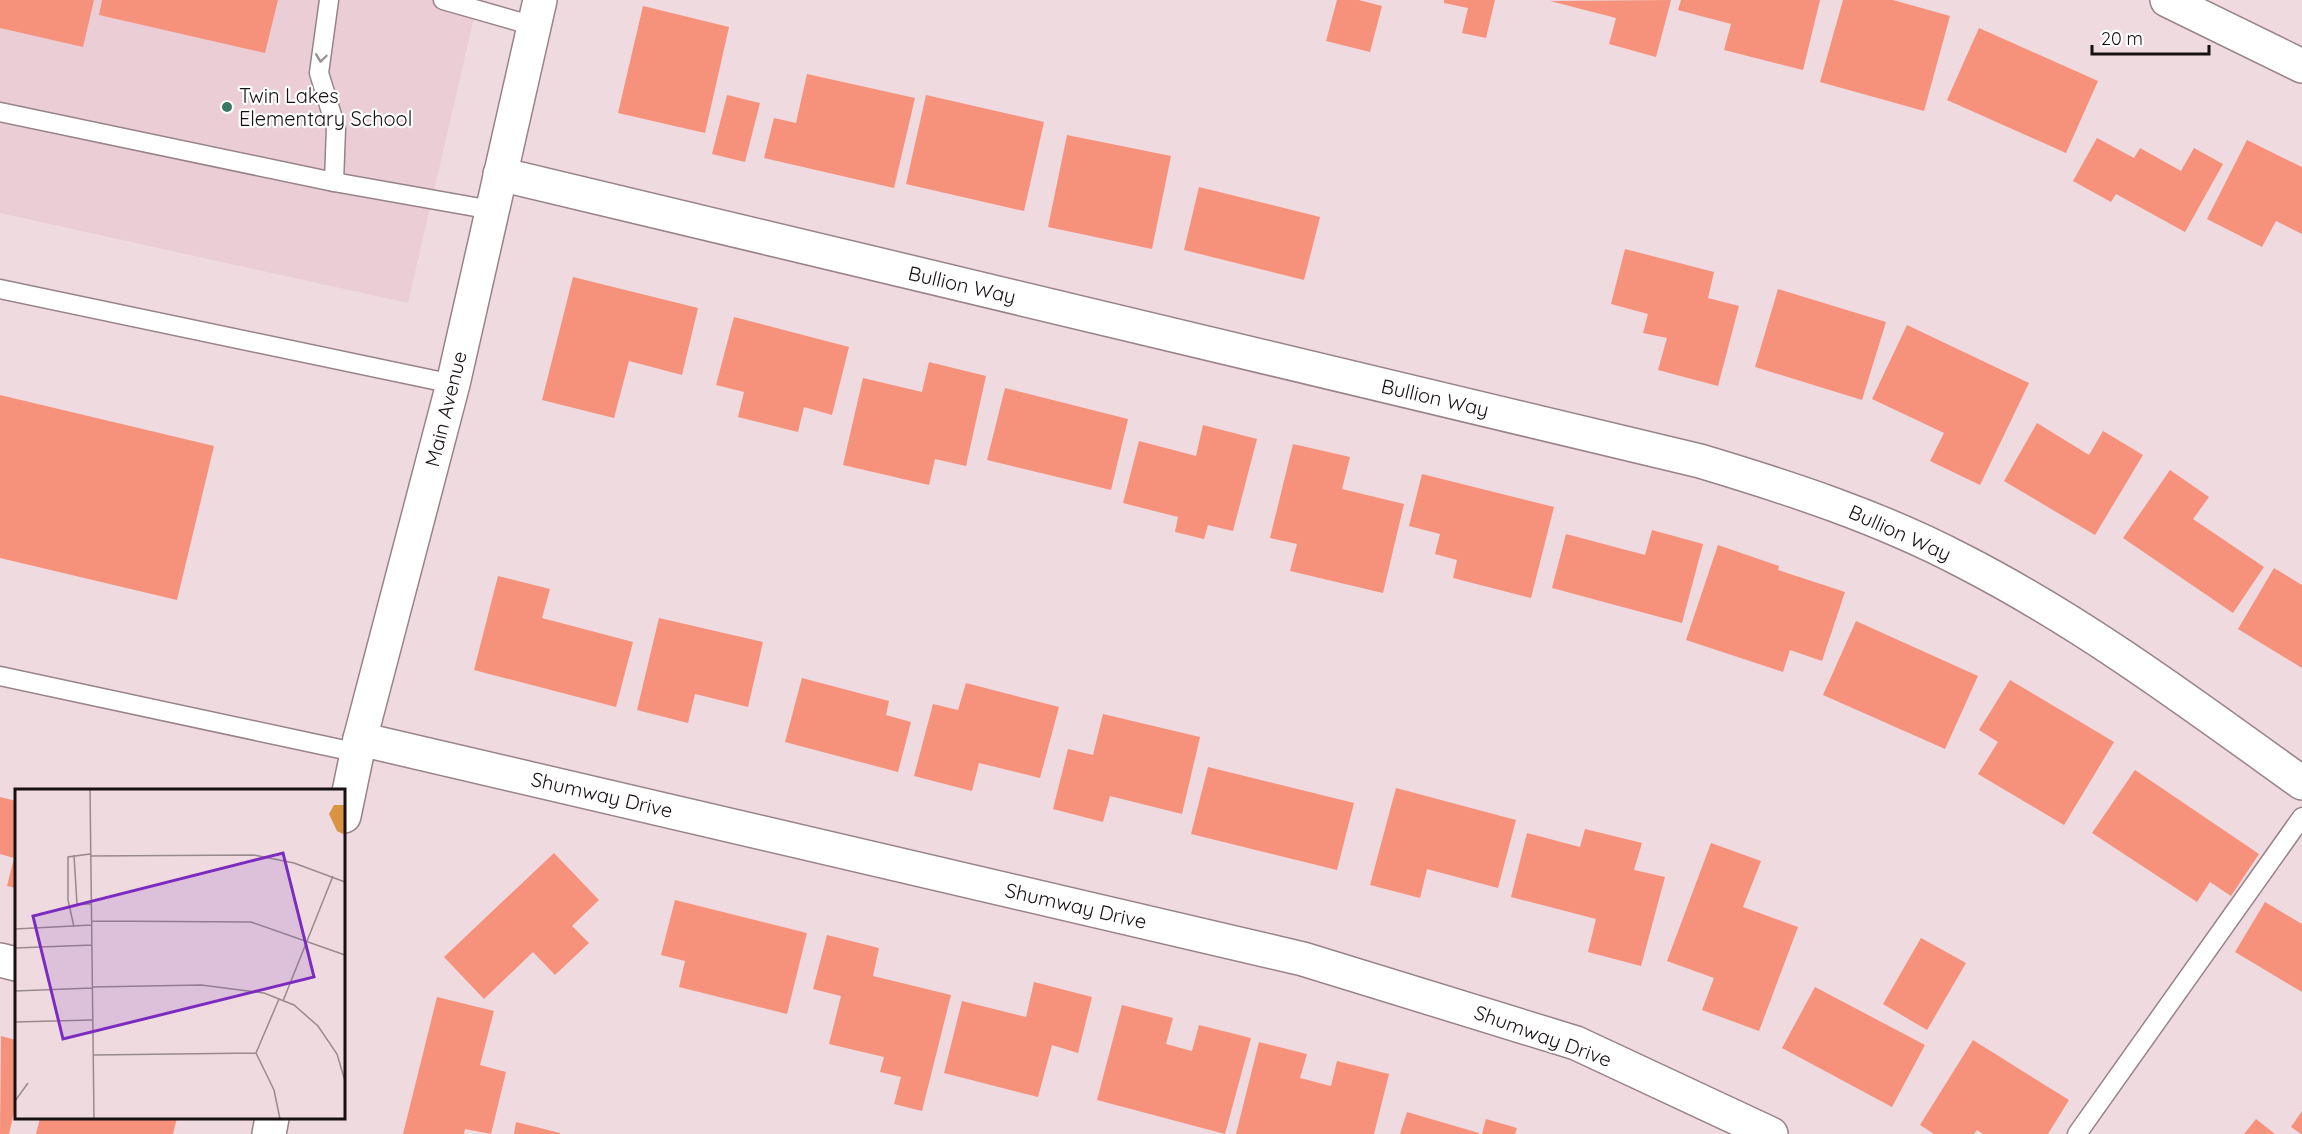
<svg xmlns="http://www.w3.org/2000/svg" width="2302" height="1134" viewBox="0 0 2302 1134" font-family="Quicksand,sans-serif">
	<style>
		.built { fill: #eacdd5 }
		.building { fill: #f6927b }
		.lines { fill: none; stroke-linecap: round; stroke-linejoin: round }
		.service-casing { stroke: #978389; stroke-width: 21 }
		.minor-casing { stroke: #978389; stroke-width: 36 }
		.tertiary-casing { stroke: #978389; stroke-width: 36 }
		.service { stroke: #fff; stroke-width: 18 }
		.minor { stroke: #fff; stroke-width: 33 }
		.tertiary { stroke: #fff; stroke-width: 33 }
		.oneway { stroke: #979495 }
		.poi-dot { fill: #387764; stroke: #fff; stroke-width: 2 }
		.labels { text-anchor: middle; stroke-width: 4.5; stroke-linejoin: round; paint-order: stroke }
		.poi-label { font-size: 20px; fill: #181113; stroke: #fff; text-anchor: start }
		.street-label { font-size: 20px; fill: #181113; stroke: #fff }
		.inset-road { fill: none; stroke: #998a8e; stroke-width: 1.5 }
		.view { fill: #7b2cbf; fill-opacity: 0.15; stroke: #7b2cbf; stroke-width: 3 }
		.inset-edge { fill: none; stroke: #181113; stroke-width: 3 }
	</style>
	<rect width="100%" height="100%" fill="#efdae0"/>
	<!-- built -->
	<path class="built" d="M0 0H478L408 303 0 213Z"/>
	<!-- building -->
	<g class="building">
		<path d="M0 0H94L83 47 0 28Z"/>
		<path d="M102 0H278L265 53 99 15Z"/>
		<path d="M1337 0H1359L1382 6 1370 52 1326 41Z"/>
		<path d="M1444 0H1495L1486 38 1462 33 1468 8 1444 3Z"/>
		<path d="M1671 0 1656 57 1609 44 1616 18 1550 1Z"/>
		<path d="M1681 0H1820L1803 70 1724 50 1731 24 1678 10Z"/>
		<path d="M1843 0H1893L1950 16 1924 111 1820 82Z"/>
		<path d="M643 6 729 27 705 133 618 113Z"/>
		<path d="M1979 28 2098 81 2066 153 1947 100Z"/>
		<path d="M807 74 915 98 894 188 764 158 774 118 796 123Z"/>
		<path d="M727 95 760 103 745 162 712 154Z"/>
		<path d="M926 95 1044 122 1024 211 906 184Z"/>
		<path d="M1067 135 1171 156 1152 249 1048 227Z"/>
		<path d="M2097 138 2134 158 2140 148 2181 171 2194 148 2223 164 2185 232 2116 194 2111 202 2073 181Z"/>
		<path d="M2247 140 2302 167V234L2276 221 2262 247 2207 219Z"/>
		<path d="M1199 187 1320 217 1304 280 1184 250Z"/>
		<path d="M1625 249 1714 272 1708 298 1739 306 1718 386 1658 370 1667 338 1643 333 1648 314 1611 304Z"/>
		<path d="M573 277 698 308 682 375 629 361 614 418 542 400Z"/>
		<path d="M1778 289 1886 322 1862 400 1755 367Z"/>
		<path d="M734 317 849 347 832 415 804 407 798 432 738 417 744 392 716 385Z"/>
		<path d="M1907 325 2029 383 1980 485 1930 461 1944 433 1872 399Z"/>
		<path d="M929 362 986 376 966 466 935 459 929 485 843 465 863 378 922 392Z"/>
		<path d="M1005 388 1128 419 1111 490 987 460Z"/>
		<path d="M0 395 214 446 177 600 0 558Z"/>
		<path d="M2037 423 2089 455 2103 431 2143 455 2095 535 2004 481Z"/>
		<path d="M1203 425 1257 439 1233 531 1208 525 1204 539 1175 532 1178 517 1123 503 1139 441 1196 456Z"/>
		<path d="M1293 444 1350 457 1342 489 1404 504 1383 593 1290 571 1297 544 1270 538Z"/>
		<path d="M2170 470 2209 497 2193 519 2264 567 2233 613 2123 538Z"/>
		<path d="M1422 474 1554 507 1531 598 1453 578 1457 560 1435 554 1440 534 1409 526Z"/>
		<path d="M1652 530 1703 544 1682 623 1552 588 1566 534 1645 555Z"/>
		<path d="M1718 545 1779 566 1778 570 1845 592 1822 661 1790 650 1783 672 1686 640Z"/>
		<path d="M2274 568 2302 585V668L2238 629Z"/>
		<path d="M498 576 550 589 542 618 633 642 616 707 474 670Z"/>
		<path d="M659 618 763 642 748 707 695 694 688 723 637 710Z"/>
		<path d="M1856 621 1978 676 1945 749 1823 695Z"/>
		<path d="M802 678 889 701 886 715 911 722 898 772 785 742Z"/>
		<path d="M2010 680 2114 742 2064 825 1978 774 1998 742 1979 730Z"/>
		<path d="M966 683 1059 707 1040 778 979 763 972 791 914 776 933 704 958 710Z"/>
		<path d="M1103 714 1200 737 1182 814 1110 796 1103 822 1053 809 1068 749 1093 755Z"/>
		<path d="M1208 767 1354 803 1337 870 1191 834Z"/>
		<path d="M2135 770 2259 854 2231 896 2210 882 2197 902 2092 833Z"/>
		<path d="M1396 788 1516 820 1498 888 1427 869 1420 898 1370 885Z"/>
		<path d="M0 797 16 801V888L7 886 14 858 0 854Z"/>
		<path d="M1585 829 1642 843 1634 870 1665 877 1641 966 1588 952 1596 919 1511 897 1527 833 1580 847Z"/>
		<path d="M1711 843 1761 861 1743 907 1798 927 1759 1031 1702 1010 1714 978 1667 961Z"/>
		<path d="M554 853 599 900 572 926 589 943 555 975 533 952 484 999 444 957Z"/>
		<path d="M675 900 807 933 787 1014 679 987 685 961 661 955Z"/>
		<path d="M2265 902 2302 924V992L2235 952Z"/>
		<path d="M827 935 879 948 873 976 951 995 922 1111 894 1104 901 1077 880 1072 884 1057 829 1044 841 996 813 989Z"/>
		<path d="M1921 938 1966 963 1927 1030 1883 1004Z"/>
		<path d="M1034 982 1092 997 1078 1053 1052 1045 1038 1097 944 1073 962 1001 1026 1017Z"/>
		<path d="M1815 987 1925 1045 1892 1107 1782 1048Z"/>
		<path d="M437 997 494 1011 480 1065 506 1072 491 1134 465 1129 464 1134H403Z"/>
		<path d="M1122 1005 1173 1018 1166 1044 1192 1051 1199 1025 1251 1038 1225 1134 1097 1100Z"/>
		<path d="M1 1036 16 1040V1104L9 1134H0Z"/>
		<path d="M1973 1040 2069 1100 2048 1134H1983L1977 1130 1974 1134H1934L1920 1125Z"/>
		<path d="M1259 1042 1307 1054 1300 1078 1331 1086 1337 1061 1389 1074 1374 1134H1236Z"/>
		<path d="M2302 1111V1134H2301L2291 1127Z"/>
		<path d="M1407 1112 1479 1133V1134H1400Z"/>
		<path d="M40 1118H177L173 1134H36Z"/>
		<path d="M1486 1119 1517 1128 1515 1134H1482Z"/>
		<path d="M2256 1119 2275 1134H2244Z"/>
		<path d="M516 1122 560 1133V1134H514Z"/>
	</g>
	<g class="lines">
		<defs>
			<g id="service">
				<path d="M329 0 319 73 336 128 334 182"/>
				<path d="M443 0 534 26"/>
				<path d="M0 112 334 182 492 210"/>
				<path d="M0 289 453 384"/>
				<path d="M0 676 359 753"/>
				<path d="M2077 1134 2302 817"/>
			</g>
			<g id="minor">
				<path d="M2167 0 2302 66"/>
				<path d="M500 174 1700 461C1790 488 1879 517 1963 561 2084 623 2192 704 2302 783"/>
				<path d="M360 739 1303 959 1576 1043 1771 1134"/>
				<path d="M0 960 16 964"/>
			</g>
			<g id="tertiary">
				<path d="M344 816 360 739 453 384 540 0"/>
				<path d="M269 1134 272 1118"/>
			</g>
		</defs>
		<!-- service casing -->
		<use href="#service" class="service-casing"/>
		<!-- minor casing -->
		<use href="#minor" class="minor-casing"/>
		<!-- tertiary casing -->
		<use href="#tertiary" class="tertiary-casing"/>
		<!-- service -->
		<use href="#service" class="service"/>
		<!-- minor -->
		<use href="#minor" class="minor"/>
		<!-- tertiary -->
		<use href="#tertiary" class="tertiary"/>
	</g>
	<!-- one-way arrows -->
	<defs><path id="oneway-chevron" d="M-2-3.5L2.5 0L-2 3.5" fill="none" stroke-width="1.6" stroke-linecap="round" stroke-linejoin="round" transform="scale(1.5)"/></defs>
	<use class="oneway" href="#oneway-chevron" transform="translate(321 58) rotate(98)"/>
	<!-- markers -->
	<circle class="poi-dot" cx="227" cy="107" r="6"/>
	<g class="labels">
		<!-- poi labels -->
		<g class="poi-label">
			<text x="239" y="103">Twin Lakes<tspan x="239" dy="23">Elementary School</tspan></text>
		</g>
		<!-- street labels -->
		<g class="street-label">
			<text transform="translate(962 285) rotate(13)" y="7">Bullion Way</text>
			<text transform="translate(1435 398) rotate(13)" y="7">Bullion Way</text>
			<text transform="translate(446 409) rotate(-76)" y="7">Main Avenue</text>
			<text transform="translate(1900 533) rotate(24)" y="7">Bullion Way</text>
			<text transform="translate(602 795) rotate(13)" y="7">Shumway Drive</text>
			<text transform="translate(1076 906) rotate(13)" y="7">Shumway Drive</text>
			<text transform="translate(1543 1036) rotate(20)" y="7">Shumway Drive</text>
		</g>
	</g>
	<!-- overview -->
	<g transform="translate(15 789)">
		<rect width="330" height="330" fill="#efdae0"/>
		<path d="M319 16H330V46L322 42 314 25Z" fill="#d99443"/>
		<path class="inset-road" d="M75 0 79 330M59 66 62 115H77M75 67 239 66 279 74 330 93M77 132 236 133 330 166M59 138 53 111V68L75 65M0 140 77 136M0 159 77 156M77 198 186 196 249 204 279 216 303 237 322 265 330 292M0 202 77 199M268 212 318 87M0 233 77 231M241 264 259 301 265 330M241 264 264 210M78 266 241 264M0 312 13 294"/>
		<path class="view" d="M268 64 299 188 48 250 18 127Z"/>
		<rect width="330" height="330" class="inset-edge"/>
	</g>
	<!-- scale -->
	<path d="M2092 45v9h117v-9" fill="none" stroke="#181113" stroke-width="3"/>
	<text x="2101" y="45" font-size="18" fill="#181113" stroke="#ffffff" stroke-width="4.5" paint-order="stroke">20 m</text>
</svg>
